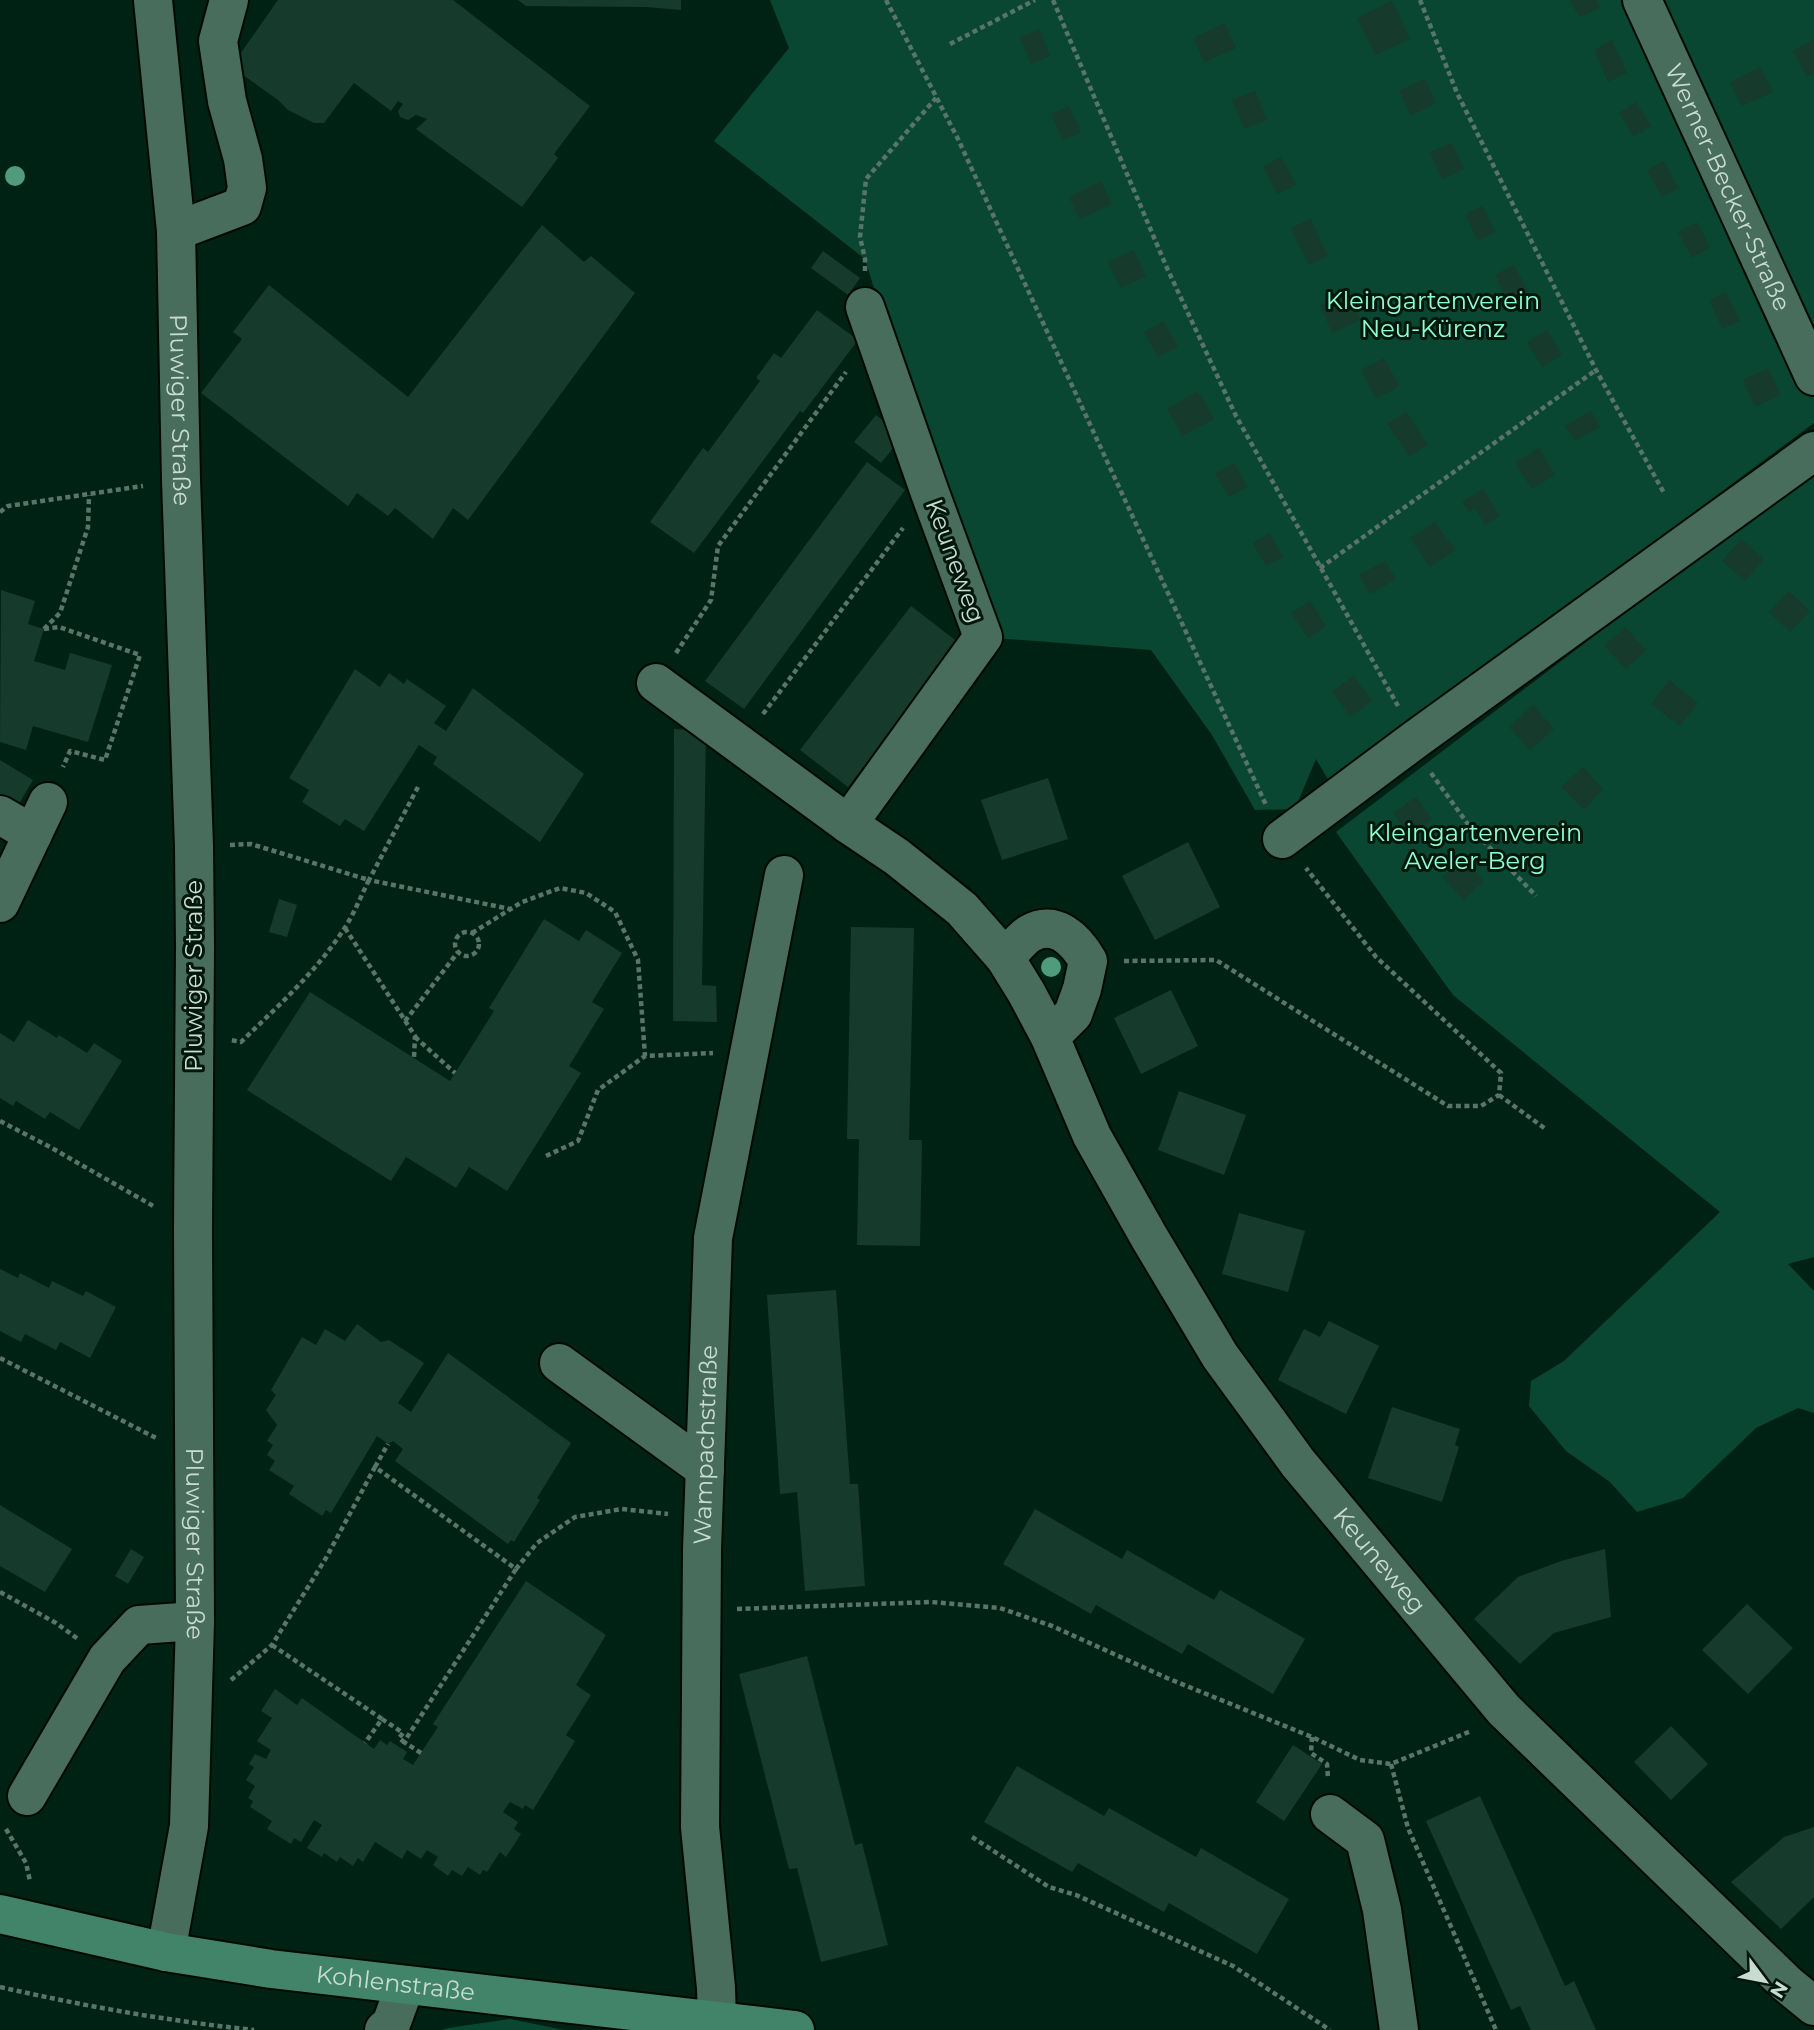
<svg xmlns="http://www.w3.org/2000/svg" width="1814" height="2030" viewBox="0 0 1814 2030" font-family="Montserrat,sans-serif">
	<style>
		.green { fill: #0a4732 }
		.building { fill: #163a2c }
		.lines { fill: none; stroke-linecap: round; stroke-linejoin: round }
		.minor-casing { stroke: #000a03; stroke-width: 42 }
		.major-casing { stroke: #000a03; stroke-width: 42 }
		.path { stroke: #597469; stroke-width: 4.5; stroke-dasharray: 5 3.5; stroke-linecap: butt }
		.minor { stroke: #496d5d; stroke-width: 38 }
		.major { stroke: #418469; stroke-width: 38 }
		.tree { fill: #509b7c }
		.labels { text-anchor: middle; stroke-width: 6; stroke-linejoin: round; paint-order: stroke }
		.street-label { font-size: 24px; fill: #c9dcd2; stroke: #00170d }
		.park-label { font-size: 24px; fill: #91fed0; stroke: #00170d }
	</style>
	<rect width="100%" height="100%" fill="#002215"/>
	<!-- green -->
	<g class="green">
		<path d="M770 0H1814V423L1330 783 1316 759 1295 809 1255 810 1212 735 1151 650 983 637 865 259 714 141 789 48Z"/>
		<path d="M1814 469V1257L1788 1264 1814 1291V1413L1798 1408 1756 1428 1683 1498 1637 1512 1610 1482 1566 1451 1529 1406 1531 1381 1564 1361 1720 1212 1453 995 1336 832Z"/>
		<path d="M510 2019 564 2030H442L448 2028Z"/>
	</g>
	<!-- building -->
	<g class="building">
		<path d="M278 0H453L590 106 554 154 558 158 522 207 416 129 427 119 416 115 408 120 400 117 398 111 403 104 398 101 391 111 354 83 324 123H314L288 110 278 100 229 65 238 57Z"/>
		<path d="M518 0H681V10L646 7 526 6Z"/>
		<path d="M1570 0H1597L1600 8 1579 17Z"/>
		<path d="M1392 1 1410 39 1375 55 1357 18Z"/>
		<path d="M1225 23 1236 48 1204 62 1193 38Z"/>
		<path d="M1040 29 1050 56 1031 64 1020 37Z"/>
		<path d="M1814 39V73L1807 77 1793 51Z"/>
		<path d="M1612 40 1627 73 1608 82 1594 50Z"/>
		<path d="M1760 67 1773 92 1742 106 1730 82Z"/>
		<path d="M1425 79 1436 103 1411 116 1399 91Z"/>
		<path d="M1255 91 1267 120 1245 129 1232 100Z"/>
		<path d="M1636 102 1651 126 1634 137 1619 113Z"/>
		<path d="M1069 106 1081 132 1063 140 1051 114Z"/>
		<path d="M1452 143 1464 169 1442 179 1430 152Z"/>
		<path d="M1281 157 1296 185 1277 194 1263 167Z"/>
		<path d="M1664 161 1678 188 1662 197 1647 170Z"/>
		<path d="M1101 181 1112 204 1080 219 1069 197Z"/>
		<path d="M1482 206 1495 232 1478 241 1465 214Z"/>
		<path d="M1311 219 1328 256 1309 265 1291 228Z"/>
		<path d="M1697 222 1710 247 1692 258 1678 232Z"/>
		<path d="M542 225 584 262 591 256 635 293 468 520 453 508 433 539 395 508 388 516 357 493 348 506 201 393 242 339 233 332 269 285 408 397Z"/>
		<path d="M1134 250 1146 276 1121 288 1108 262Z"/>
		<path d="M823 251 860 278 848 295 811 268Z"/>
		<path d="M1514 265 1529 293 1509 303 1495 275Z"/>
		<path d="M1349 292 1361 320 1332 333 1320 305Z"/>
		<path d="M1726 292 1740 321 1722 329 1710 300Z"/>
		<path d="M817 310 858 340 803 413 800 411 694 553 650 522 703 448 708 452 760 381 756 378 774 353 781 358Z"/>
		<path d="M1164 321 1178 347 1158 357 1144 332Z"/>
		<path d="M1547 330 1562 355 1542 367 1527 342Z"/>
		<path d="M1384 358 1399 386 1376 399 1361 370Z"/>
		<path d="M1768 368 1780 395 1755 407 1743 380Z"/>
		<path d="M1198 391 1214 419 1182 436 1167 409Z"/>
		<path d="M1591 411 1600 427 1575 441 1565 426Z"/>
		<path d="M1406 412 1428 444 1410 457 1387 424Z"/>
		<path d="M876 415 903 436 881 463 854 442Z"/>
		<path d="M1539 448 1555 475 1532 489 1515 463Z"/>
		<path d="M867 462 905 490 744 709 705 681Z"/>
		<path d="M1234 463 1247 487 1229 497 1215 474Z"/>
		<path d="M1483 489 1500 516 1485 525 1475 508 1469 512 1462 502Z"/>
		<path d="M1435 522 1455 550 1430 567 1410 538Z"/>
		<path d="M1270 533 1283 557 1266 566 1253 543Z"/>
		<path d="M1741 539 1764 559 1745 581 1722 561Z"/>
		<path d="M1385 561 1396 579 1370 594 1359 575Z"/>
		<path d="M1 590 35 601 28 624 44 629 34 661 65 670 70 653 112 665 88 742 33 726 26 750 0 742Z"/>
		<path d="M1789 591 1810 611 1790 632 1769 612Z"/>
		<path d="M1310 601 1326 626 1308 638 1291 613Z"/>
		<path d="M911 606 959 643 848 787 800 750Z"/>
		<path d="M1625 627 1646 650 1626 669 1604 646Z"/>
		<path d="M355 669 380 687 389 673 404 684 407 679 446 706 434 723 446 731 473 688 584 774 540 842 433 764 437 757 419 745 364 831 345 819 340 826 302 802 309 790 289 778Z"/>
		<path d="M1354 676 1372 701 1350 717 1332 691Z"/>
		<path d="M1669 680 1698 703 1680 726 1651 704Z"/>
		<path d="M1533 705 1554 729 1530 750 1509 727Z"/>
		<path d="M674 729 706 731 702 985 716 986 717 1022 673 1021Z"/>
		<path d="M0 760 33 780 17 807 0 797Z"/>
		<path d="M1583 767 1603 789 1584 810 1561 787Z"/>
		<path d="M1048 778 1068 839 1002 860 981 800Z"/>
		<path d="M1416 797 1432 819 1409 836 1393 813Z"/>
		<path d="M1188 842 1220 907 1155 940 1122 876Z"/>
		<path d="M1462 858 1484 881 1464 900 1442 877Z"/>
		<path d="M279 899 297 905 287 937 269 932Z"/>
		<path d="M544 919 579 941 586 930 622 953 592 1002 604 1009 569 1066 581 1073 507 1191 469 1167 456 1188 406 1157 391 1181 247 1090 310 992 450 1081 494 1011 489 1008Z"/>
		<path d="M851 927 914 928 909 1140H922L920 1246 857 1245 859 1139H847Z"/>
		<path d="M1171 990 1198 1046 1141 1074 1114 1018Z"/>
		<path d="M28 1020 57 1038 59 1035 87 1053 94 1043 122 1061 79 1130 50 1112 45 1119 16 1101 13 1106 0 1098V1033L14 1042Z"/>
		<path d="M1179 1091 1246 1115 1224 1175 1158 1150Z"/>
		<path d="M1239 1213 1305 1231 1288 1292 1222 1274Z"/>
		<path d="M0 1269 18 1278 20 1273 49 1288 52 1281 83 1296 86 1291 116 1307 90 1358 60 1342 56 1350 25 1334 21 1342 0 1331Z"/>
		<path d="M836 1290 850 1484H858L865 1586 805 1591 797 1492 780 1494 767 1295Z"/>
		<path d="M1329 1321 1379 1346 1346 1414 1278 1380 1304 1329 1320 1337Z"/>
		<path d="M357 1324 381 1342 389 1340 424 1363 398 1403 411 1412 448 1353 571 1443 537 1498 540 1500 514 1542 511 1540 508 1544 395 1461 403 1449 393 1441 388 1444 377 1436 331 1513 326 1510 322 1516 289 1494 294 1486 269 1470 275 1461 267 1455 273 1445 267 1441 277 1425 266 1410 276 1395 271 1390 302 1337 316 1345 325 1329 345 1341Z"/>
		<path d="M1392 1407 1460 1429 1455 1445 1459 1447 1442 1502 1368 1478Z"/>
		<path d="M0 1505 72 1549 45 1592 0 1566Z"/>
		<path d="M1035 1509 1122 1559 1127 1550 1214 1600 1220 1590 1305 1639 1273 1694 1188 1644 1182 1654 1096 1605 1091 1614 1003 1564Z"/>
		<path d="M131 1549 144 1557 128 1584 115 1576Z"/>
		<path d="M1605 1549 1611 1617 1554 1633 1520 1664 1474 1619 1518 1577 1561 1561Z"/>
		<path d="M526 1581 606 1635 576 1685 591 1695 566 1735 575 1741 533 1810 525 1805 523 1809 510 1802 503 1812 518 1822 514 1829 521 1834 506 1857 500 1852 487 1872 483 1870 480 1875 468 1867 462 1876 452 1870 448 1876 433 1865 438 1857 427 1850 421 1859 407 1850 402 1859 375 1842 363 1862 358 1858 353 1866 340 1857 337 1862 324 1853 322 1857 307 1848 322 1825 314 1820 301 1842 294 1838 291 1844 267 1829 272 1821 250 1807 253 1801 248 1798 255 1786 246 1780 254 1767 249 1764 255 1754 266 1759 271 1750 257 1741 272 1718 261 1711 275 1689 297 1705 302 1698 374 1749 380 1740 387 1745 390 1741 407 1752 403 1759 413 1765 438 1727 433 1724Z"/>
		<path d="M1747 1604 1793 1648 1748 1694 1702 1650Z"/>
		<path d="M807 1656 855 1845 862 1843 888 1945 821 1962 797 1868 789 1869 739 1674Z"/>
		<path d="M1671 1726 1708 1764 1671 1800 1634 1762Z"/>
		<path d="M1293 1745 1322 1764 1284 1821 1256 1802Z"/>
		<path d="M1017 1766 1104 1816 1109 1808 1196 1857 1201 1848 1289 1899 1257 1954 1169 1903 1164 1912 1078 1863 1072 1872 984 1822Z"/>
		<path d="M1480 1796 1565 1986 1574 1981 1596 2030H1531L1520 2006 1511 2010 1426 1821Z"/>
		<path d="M1814 1827V1897L1781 1929 1731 1882 1784 1837Z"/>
	</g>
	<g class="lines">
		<defs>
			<g id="minor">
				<path id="s1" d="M153 0 176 231 181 480 194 847 195 946 193 1230 195 1621 189 1826 166 1952"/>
				<path id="s2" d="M1642 0 1814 376"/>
				<path d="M176 231 242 206 247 188 243 159 227 101 218 41 229 0"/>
				<path d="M656 683 848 824 983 637 930 493 865 307"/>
				<path d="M0 815 33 834"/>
				<path id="s3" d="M848 824 897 857 962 909 1005 958 1026 992 1050 1037 1092 1136 1149 1237 1220 1356 1298 1463 1504 1710 1787 1984 1814 2006"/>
				<path d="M1282 839 1416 739 1814 451"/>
				<path d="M0 903 48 802"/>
				<path d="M1005 958C1012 951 1020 940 1029 934 1055 918 1076 940 1088 961L1082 989 1073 1014 1050 1037"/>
				<path d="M559 1363 705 1469"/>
				<path d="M27 1796 107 1659 139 1625 195 1621"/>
				<path d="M1330 1814 1365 1840 1382 1910 1399 2030"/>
				<path id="s4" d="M717 2020 716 1988 700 1827 702 1550 713 1238 784 875"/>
				<path d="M384 2030 391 2024 405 1986"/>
			</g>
			<g id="major">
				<path id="s5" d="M0 1914 166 1952 271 1969 795 2030"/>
			</g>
		</defs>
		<!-- minor casing -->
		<use href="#minor" class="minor-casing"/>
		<!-- major casing -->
		<use href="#major" class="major-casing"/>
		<!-- path -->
		<g class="path">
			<path d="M886 0 958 139 1266 805"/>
			<path d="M1053 0 1167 268 1236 416 1398 706"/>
			<path d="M1420 0 1457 93 1596 370 1664 493"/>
			<path d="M950 44 1035 0"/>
			<path d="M865 271V259L860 237 866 179 936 98"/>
			<path d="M0 512 8 506 143 486"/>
			<path d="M1320 568 1596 370"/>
			<path d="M44 629 59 627 140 655 105 760 70 751 63 767"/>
			<path d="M44 629 60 613 88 527 89 495"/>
			<path d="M676 653 711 600 718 546 846 372"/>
			<path d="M763 714 903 528"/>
			<path d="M1431 773 1470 827 1536 896"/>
			<path d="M418 787 369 880 510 909"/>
			<path d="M230 845 251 844 369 880C361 896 354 914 344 929 316 972 278 1006 241 1042L231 1040"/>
			<path d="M345 928 415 1036 414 1058"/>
			<circle cx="467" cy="944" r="12"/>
			<path d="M472 933 522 902 560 888 586 893 615 912 638 960 645 1056"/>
			<path d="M1124 961 1216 960 1448 1106H1481L1499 1095 1501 1073 1376 957 1306 868"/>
			<path d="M405 1021 458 952"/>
			<path d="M415 1037 455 1073"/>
			<path d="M1499 1095 1547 1130"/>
			<path d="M0 1121 50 1147 155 1207"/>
			<path d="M546 1156 578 1141 598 1090 645 1056 713 1053"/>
			<path d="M0 1358 158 1439"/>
			<path d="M375 1467 388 1444"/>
			<path d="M0 1592 56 1623 78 1639"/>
			<path d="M737 1609 931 1602 1000 1608 1052 1626 1167 1678 1312 1737 1360 1760 1391 1764 1471 1731"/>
			<path d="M272 1645 382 1719 365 1743"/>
			<path d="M231 1680 272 1645 326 1558 375 1467 516 1569 537 1543 575 1517 622 1509 668 1514"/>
			<path d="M382 1719 403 1733 399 1738 404 1742"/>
			<path d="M1312 1737 1311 1753 1327 1764 1328 1778"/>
			<path d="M421 1753 404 1742 516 1569"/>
			<path d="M1391 1764 1408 1828 1496 2030"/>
			<path d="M6 1829 26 1863 30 1881"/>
			<path d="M972 1837 1049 1887 1076 1895 1233 1966 1330 2030"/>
			<path d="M0 1987C84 2006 168 2021 254 2030"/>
		</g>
		<!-- minor -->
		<use href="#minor" class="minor"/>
		<!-- major -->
		<use href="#major" class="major"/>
	</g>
	<!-- trees -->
	<g class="tree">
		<circle cx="15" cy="176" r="10"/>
		<circle cx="1051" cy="967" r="10"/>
	</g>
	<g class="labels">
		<!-- street labels -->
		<g class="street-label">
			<text dy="8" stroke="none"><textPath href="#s2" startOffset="206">Werner-Becker-Straße</textPath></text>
			<text dy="8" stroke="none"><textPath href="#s1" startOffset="411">Pluwiger Straße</textPath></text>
			<text transform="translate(955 561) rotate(70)" y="8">Keuneweg</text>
			<text transform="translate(194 976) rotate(-90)" y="8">Pluwiger Straße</text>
			<text dy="8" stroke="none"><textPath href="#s4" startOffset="576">Wampachstraße</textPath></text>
			<text dy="8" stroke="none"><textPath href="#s1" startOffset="1545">Pluwiger Straße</textPath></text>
			<text dy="8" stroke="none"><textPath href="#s3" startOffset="920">Keuneweg</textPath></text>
			<text dy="8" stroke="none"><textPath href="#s5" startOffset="402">Kohlenstraße</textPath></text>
		</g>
		<!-- park labels -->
		<g class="park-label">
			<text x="1433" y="309">Kleingartenverein<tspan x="1433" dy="28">Neu-Kürenz</tspan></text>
			<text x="1475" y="841">Kleingartenverein<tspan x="1475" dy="28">Aveler-Berg</tspan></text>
		</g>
	</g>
	<!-- north arrow -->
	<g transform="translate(1765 1981) rotate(122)" stroke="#00170d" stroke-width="5" paint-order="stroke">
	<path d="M0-5L12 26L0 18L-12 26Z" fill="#c9dcd2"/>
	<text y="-10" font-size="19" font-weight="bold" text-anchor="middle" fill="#c9dcd2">N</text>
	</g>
</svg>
